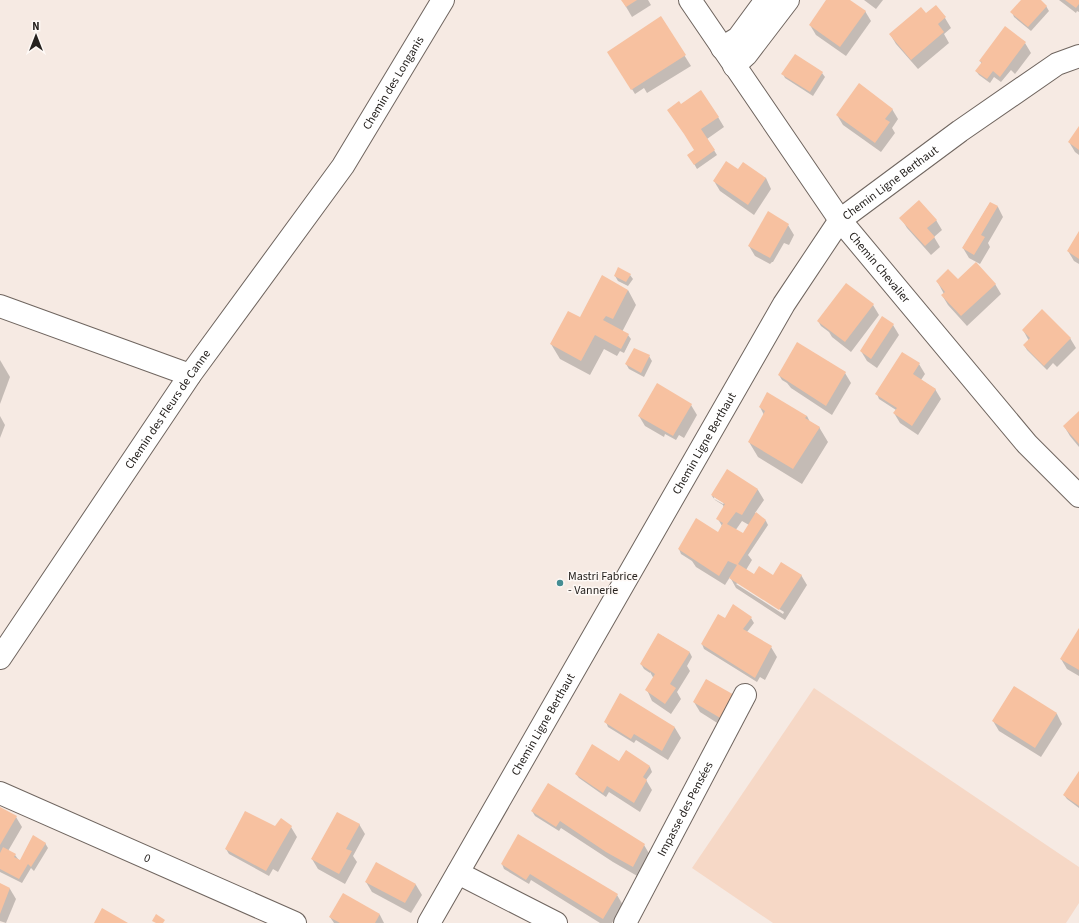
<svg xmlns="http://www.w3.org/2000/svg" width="1079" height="923" viewBox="0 0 1079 923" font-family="'Source Sans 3',sans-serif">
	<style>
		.green { fill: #f6d8c6 }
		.shadow { fill: #0003; fill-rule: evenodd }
		.building { fill: #f7c1a0 }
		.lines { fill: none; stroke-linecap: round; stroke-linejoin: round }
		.minor-casing { stroke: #6f655f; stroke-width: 24 }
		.minor { stroke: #fff; stroke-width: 22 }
		.poi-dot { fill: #458d93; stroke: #fef9f6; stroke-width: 1.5 }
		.labels { text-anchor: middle; stroke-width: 3; stroke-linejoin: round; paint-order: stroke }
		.street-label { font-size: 12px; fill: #26221f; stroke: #fef9f6 }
		.poi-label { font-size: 12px; fill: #26221f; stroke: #fef9f6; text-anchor: start }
	</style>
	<rect width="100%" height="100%" fill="#f6eae3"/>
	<!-- green -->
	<path class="green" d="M814 688 1079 867V903L1066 923H773L692 868Z"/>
	<!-- shadow -->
	<g class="shadow">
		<path d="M622 0H648L651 5 632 17Z"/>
		<path d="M828 0H848L865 11 871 21 846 56 816 35 810 25Z"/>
		<path d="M864 0H883L876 9Z"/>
		<path d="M1022 0H1039L1046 6 1049 11 1031 31 1014 17 1012 12Z"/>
		<path d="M1059 0H1079V12L1077 11 1076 13Z"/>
		<path d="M926 14 945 18 951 28 944 34 949 43 918 69 896 44 890 34Z"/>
		<path d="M661 18 691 66 647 93 644 88 635 94 609 52Z"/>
		<path d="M1025 43 1031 53 1015 74 1011 70 1001 82 994 77 990 83 979 75 976 71 982 64 980 61Z"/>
		<path d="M822 73 825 77 813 96 785 78 783 74Z"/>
		<path d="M681 106 718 117 724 127 707 139 717 155 697 169 689 155 695 151Z"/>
		<path d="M892 109 898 119 892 128 895 133 881 152 843 125 837 115Z"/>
		<path d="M1079 128V155L1075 152 1069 142Z"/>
		<path d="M738 170 766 178 771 189 754 215 720 191 714 181Z"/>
		<path d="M990 203 998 207 1003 217 988 243 990 247 980 264 969 258 963 248Z"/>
		<path d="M901 218 936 220 942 230 934 237 940 247 931 255 907 228Z"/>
		<path d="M788 225 794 235 789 245 784 243 773 262H772L770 264 755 256 749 246Z"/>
		<path d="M1079 233V264L1074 261 1068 251Z"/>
		<path d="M630 275 633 279 628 286 618 281 615 276Z"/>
		<path d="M937 281 995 284 1001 294 967 326 948 305 942 295 944 294Z"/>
		<path d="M628 290 636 305 622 332 628 335 631 339 624 353 620 351 617 356 604 349 590 375 560 359 551 344 580 318Z"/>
		<path d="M873 305 879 315 851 352 832 337 829 332 821 326 818 321Z"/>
		<path d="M893 325 899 335 877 368 867 361 861 351Z"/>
		<path d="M1023 330 1070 338 1076 348 1057 367 1053 363 1047 370 1027 350 1024 345 1029 341Z"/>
		<path d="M649 356 652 361 644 377 629 369 626 364Z"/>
		<path d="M0 360 10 377 0 404Z"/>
		<path d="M919 364 925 374 921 380 935 389 941 399 918 435 900 423 894 413 896 410 879 399 877 394Z"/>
		<path d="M845 373 851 383 832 415 791 388 787 383 782 380 779 375Z"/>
		<path d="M691 405 697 415 684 438 679 435 676 440 665 434 664 437 645 426 639 416Z"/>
		<path d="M760 407 807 416 810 422 819 427 828 442 802 484 758 457 749 442 764 415Z"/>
		<path d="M1079 413V447L1070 436 1064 426Z"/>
		<path d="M0 416 5 425 0 438Z"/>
		<path d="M727 471 758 490 764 500 755 513 766 521 768 525 748 555 752 560 746 570 754 575 774 576 801 575 807 585 785 620 736 588 730 577 725 585 696 567 692 561 681 554 679 549 720 535 722 526 718 519 724 508 723 505 715 500 712 496ZM714 497 724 503 723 504 714 499ZM742 521 749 525 743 535 735 531ZM738 583 784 612 783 614 736 584Z"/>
		<path d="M751 618 754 623 747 632 771 647 777 657 765 680 760 677 757 682 704 649 702 644 725 619Z"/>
		<path d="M1079 630V676L1067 669 1061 659Z"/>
		<path d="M659 634 690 653 692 657 687 666 690 671 677 692 681 699 671 714 652 701 647 690 654 679 650 672V673L644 669 641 664Z"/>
		<path d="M1014 687 1057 714 1062 724 1041 757 999 731 993 721Z"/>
		<path d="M620 694 675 728 681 738 668 760 636 740 634 743 608 727 606 722Z"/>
		<path d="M694 702H738L722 726 700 712Z"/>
		<path d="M626 751 650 767 652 772 646 780 652 790 640 812 609 792 606 797 579 778 576 774 622 765Z"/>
		<path d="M1079 773V808L1067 799 1064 795Z"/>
		<path d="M0 809 16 817 22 827 8 851 15 855 18 859 21 862 45 843 48 848 34 871 31 868 22 883 0 872Z"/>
		<path d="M532 811 644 845 650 855 639 877 613 862 561 828 559 831 535 816Z"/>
		<path d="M359 824 365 834 353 856 357 862 345 884 318 869 312 859Z"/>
		<path d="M291 827 297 837 278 872 273 869 269 876 229 854 226 849 275 828Z"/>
		<path d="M377 864 416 885 422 895 411 913 372 892 366 882Z"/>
		<path d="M502 864 617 895 623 905 612 923H600L531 880 529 884 504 869Z"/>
		<path d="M0 884 10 889 16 899 6 923 0 921Z"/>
		<path d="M343 895 380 915 384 923H334L330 917Z"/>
	</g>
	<!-- building -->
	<g class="building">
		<path d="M621 0H637L626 7Z"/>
		<path d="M826 0H850L866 11 840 47 809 25Z"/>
		<path d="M1021 0H1041L1047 6 1028 27 1010 12Z"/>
		<path d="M1065 0H1079V4L1076 8Z"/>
		<path d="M936 5 946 17 938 24 944 32 911 60 889 34 921 7 926 13Z"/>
		<path d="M661 16 686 55 631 90 607 52Z"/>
		<path d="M1005 26 1026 42 1000 77 993 71 987 79 975 71 982 62 979 61Z"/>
		<path d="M795 54 823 72 810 92 781 74Z"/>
		<path d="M859 83 893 109 885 119 890 122 875 143 836 115Z"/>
		<path d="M701 90 719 117 701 129 715 150 694 165 687 155 694 150 684 134 667 110 679 101 681 104Z"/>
		<path d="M1079 126V150L1068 142Z"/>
		<path d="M726 161 738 169 743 162 766 178 748 205 713 181Z"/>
		<path d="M919 200 937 220 927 228 935 237 925 246 899 218Z"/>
		<path d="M990 202 998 206 981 235 985 237 974 255 962 248Z"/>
		<path d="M768 211 789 224 770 258 748 246Z"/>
		<path d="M1079 231V259L1067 251Z"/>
		<path d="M976 262 996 284 961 316 941 295 945 292 936 281 948 269 958 279Z"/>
		<path d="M618 267 631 274 626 282 614 276Z"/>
		<path d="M602 275 628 290 613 319 606 316 603 320 629 334 621 349 595 335 581 361 550 344 568 311 580 317Z"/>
		<path d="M846 283 874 304 845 342 817 321Z"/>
		<path d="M1042 309 1071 338 1044 366 1023 345 1030 338 1022 330Z"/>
		<path d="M882 316 894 324 871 359 860 351Z"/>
		<path d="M797 342 846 372 826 406 778 375Z"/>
		<path d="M634 348 650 355 641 373 625 364Z"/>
		<path d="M902 352 920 363 913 374 936 389 912 426 893 413 897 408 875 394Z"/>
		<path d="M657 383 692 404 673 436 638 416Z"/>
		<path d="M767 392 807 416 805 418 820 427 793 469 748 442 765 411 759 407Z"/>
		<path d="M1079 411V444L1063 426Z"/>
		<path d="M727 469 758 489 742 515 736 512 727 524 743 533 756 512 766 520 738 564 754 574 759 566 773 575 781 562 802 575 779 610 729 578 737 565 728 561 719 576 678 549 696 518 718 532 723 523 716 519 725 504 711 495Z"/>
		<path d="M733 604 752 617 743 629 772 646 755 678 701 644 718 614 725 618Z"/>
		<path d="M1079 628V670L1060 659Z"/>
		<path d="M658 633 690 652 670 684 676 688 665 704 645 690 655 674 640 664Z"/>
		<path d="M706 679 736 696 722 719 693 702Z"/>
		<path d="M1014 686 1057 713 1035 748 992 721Z"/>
		<path d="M620 693 675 727 662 751 634 734 631 739 604 722Z"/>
		<path d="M592 744 619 761 626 750 650 766 643 777 647 780 634 803 607 786 603 793 575 774Z"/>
		<path d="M1079 771V806L1063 795Z"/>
		<path d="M548 783 645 844 633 867 606 852 560 821 556 827 531 811Z"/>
		<path d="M0 807 17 816 0 845Z"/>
		<path d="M245 811 275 826 281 818 292 826 266 871 225 849Z"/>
		<path d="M337 812 360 824 346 849 352 851 339 874 311 859Z"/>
		<path d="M518 834 618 894 603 919 530 874 526 880 501 864Z"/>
		<path d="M33 835 46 843 31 867 28 864 19 879 0 869V853L3 847 16 854 14 857 20 860Z"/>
		<path d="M376 862 416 884 405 903 365 882Z"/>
		<path d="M0 883 10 888 0 914Z"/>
		<path d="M343 893 380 914 375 923H340L329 917Z"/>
		<path d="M102 908 128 923H94Z"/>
		<path d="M156 914 165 920 163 923H156L152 921Z"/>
	</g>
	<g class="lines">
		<defs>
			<g id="minor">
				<path id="s1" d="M690 0 840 220 1027 444 1079 496"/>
				<path d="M722 48 738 38 766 0"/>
				<path d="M734 66 746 55 788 0"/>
				<path d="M0 306 190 375"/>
				<path id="s2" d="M0 658 190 375 343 166 443 0"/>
				<path id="s3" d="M0 793 295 923"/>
				<path d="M458 873 556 923"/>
				<path id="s4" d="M429 923 784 304 840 220 960 131 1057 64 1079 56"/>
				<path id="s5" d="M625 923 745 695"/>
			</g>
		</defs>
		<!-- minor casing -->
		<use href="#minor" class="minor-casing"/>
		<!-- minor -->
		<use href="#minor" class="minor"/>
	</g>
	<!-- markers -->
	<circle class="poi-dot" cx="560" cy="583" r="4"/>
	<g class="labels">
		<!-- street labels -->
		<g class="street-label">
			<text dy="4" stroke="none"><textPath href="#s2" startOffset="697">Chemin des Longanis</textPath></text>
			<text dy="4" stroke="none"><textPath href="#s4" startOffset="877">Chemin Ligne Berthaut</textPath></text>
			<text dy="4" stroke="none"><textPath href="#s1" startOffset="328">Chemin Chevalier</textPath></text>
			<text dy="4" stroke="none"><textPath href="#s2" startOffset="300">Chemin des Fleurs de Canne</textPath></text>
			<text dy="4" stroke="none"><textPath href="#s4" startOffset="553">Chemin Ligne Berthaut</textPath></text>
			<text dy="4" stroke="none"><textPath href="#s4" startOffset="229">Chemin Ligne Berthaut</textPath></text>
			<text dy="4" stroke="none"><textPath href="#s5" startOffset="129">Impasse des Pensées</textPath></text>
			<text dy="4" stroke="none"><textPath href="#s3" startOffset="161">0</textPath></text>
		</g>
		<!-- poi labels -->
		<g class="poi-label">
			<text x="568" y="580">Mastri Fabrice<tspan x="568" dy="14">- Vannerie</tspan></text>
		</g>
	</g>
	<!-- north arrow -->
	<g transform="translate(36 36)" stroke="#fef9f6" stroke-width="3" paint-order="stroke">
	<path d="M0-3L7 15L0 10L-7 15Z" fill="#26221f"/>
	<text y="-6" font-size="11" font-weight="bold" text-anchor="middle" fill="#26221f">N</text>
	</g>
</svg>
